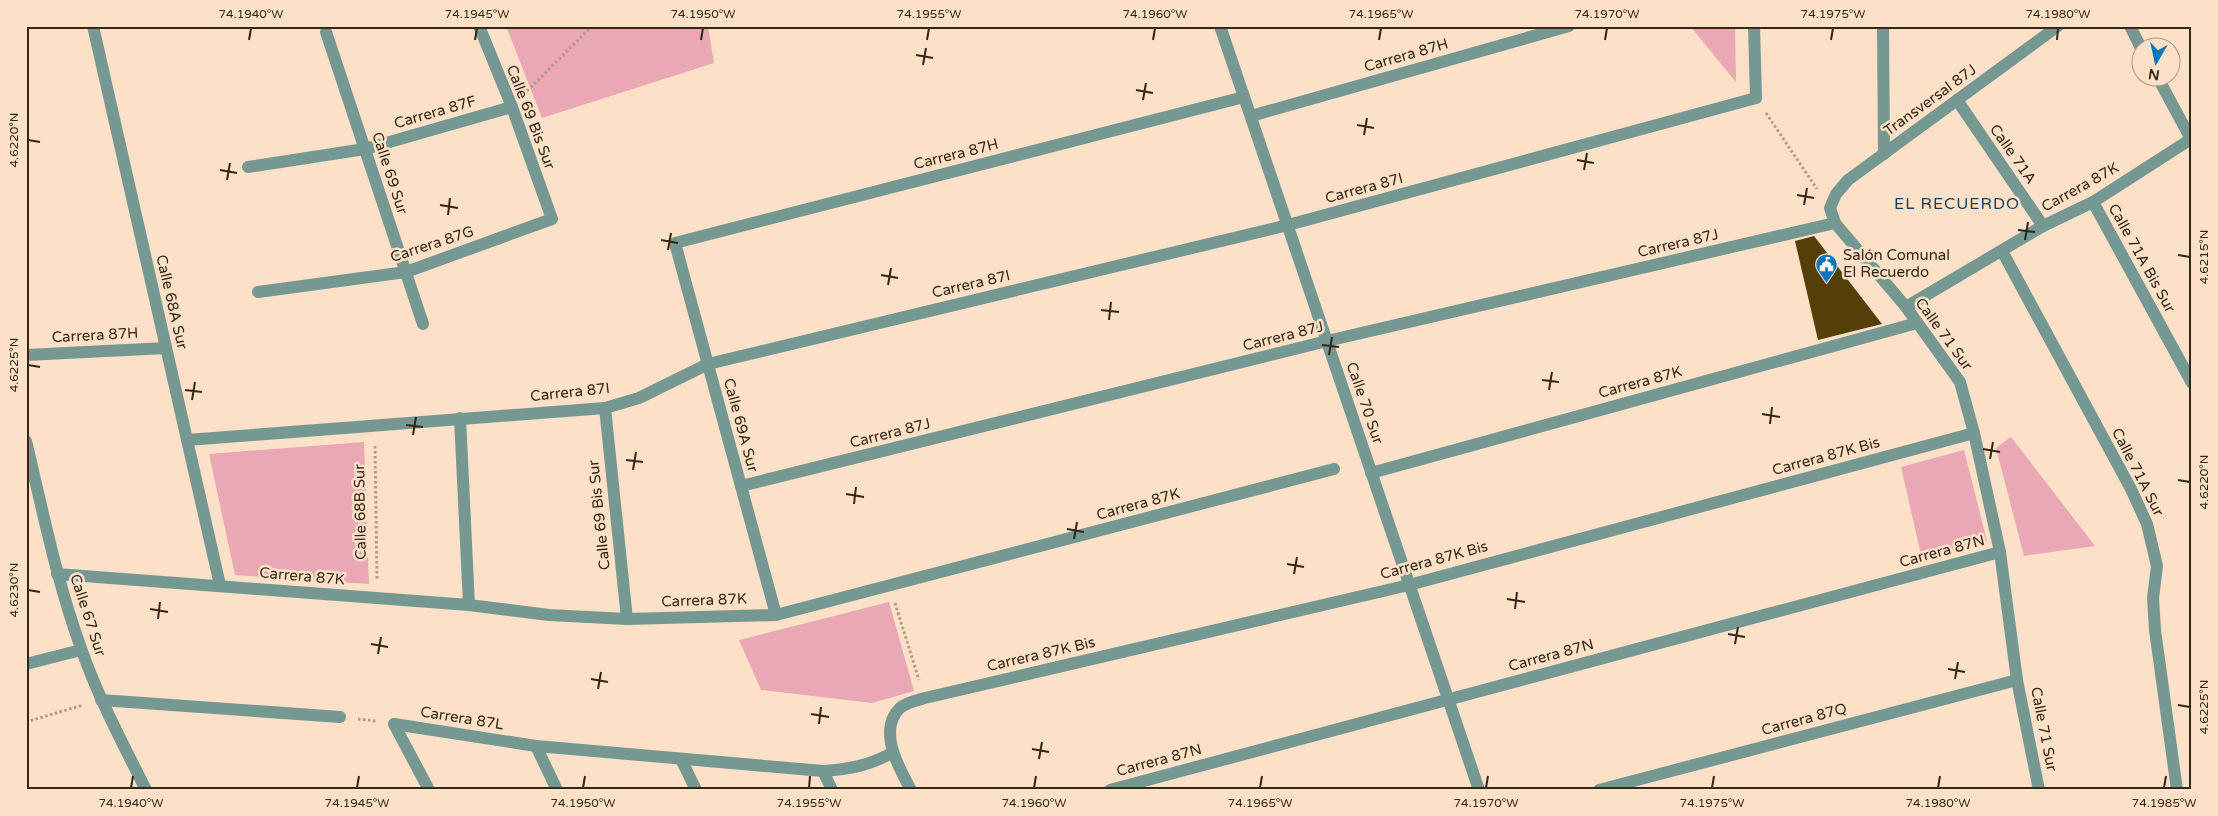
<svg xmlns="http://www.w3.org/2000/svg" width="2218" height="816" viewBox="0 0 2218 816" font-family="'Varela Round',sans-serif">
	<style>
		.green { fill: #e9a8b4 }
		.building { fill: #543f06 }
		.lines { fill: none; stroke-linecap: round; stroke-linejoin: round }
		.path { stroke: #b29b85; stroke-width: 3; stroke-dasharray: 2.5 2.5; stroke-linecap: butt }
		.minor { stroke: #769893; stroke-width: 12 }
		.ticks { fill: none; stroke: #352514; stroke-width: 2 }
		.labels { text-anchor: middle; stroke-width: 5; stroke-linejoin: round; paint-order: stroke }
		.street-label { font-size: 15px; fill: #352514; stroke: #fce1c8 }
		.poi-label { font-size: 15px; fill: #352514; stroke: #fce1c8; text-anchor: start }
		.neighbourhood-label { font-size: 16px; letter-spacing: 1px; fill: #124065; stroke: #fce1c8 }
		.neatline { fill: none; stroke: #352514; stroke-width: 2 }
		.ticks-label { font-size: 12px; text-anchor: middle; fill: #352514 }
	</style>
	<rect width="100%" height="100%" fill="#fce1c8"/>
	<!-- green -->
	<g class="green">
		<path d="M506 26H708L714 63 542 118Z"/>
		<path d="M1690 26H1735L1736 82Z"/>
		<path d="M2011 437 2095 546 2024 556 1996 448Z"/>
		<path d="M364 442 369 584 235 575 209 454Z"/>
		<path d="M1964 450 1987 541 1922 559 1901 467Z"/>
		<path d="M889 602 914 691 872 703 761 690 739 640Z"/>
	</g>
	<!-- building -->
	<path class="building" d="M1814 236 1882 324 1818 340 1795 241Z"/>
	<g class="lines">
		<!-- path -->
		<g class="path">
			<path d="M527 91 592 26"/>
			<path d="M1766 113 1817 189"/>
			<path d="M375 446 377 580"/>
			<path d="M895 603 919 680"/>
			<path d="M358 719 376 721"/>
			<path d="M26 722 83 705"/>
		</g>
		<!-- minor -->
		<g class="minor">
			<path d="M93 26 220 585"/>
			<path d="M1220 26 1479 790"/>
			<path d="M1883 26 1884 154"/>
			<path d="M2130 26 2141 48"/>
			<path d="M326 32 423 324"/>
			<path d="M2158 78 2192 141"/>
			<path d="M1957 100 2043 226"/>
			<path d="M1251 116 1569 26"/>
			<path d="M248 167 365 149 512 107"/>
			<path d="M2093 202 2192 383"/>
			<path d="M2002 251 2131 489 2147 524 2157 566 2153 598 2155 630 2177 790"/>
			<path d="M258 292 406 272 552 219 512 107 479 26"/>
			<path d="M1906 307 2043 226 2093 202 2191 139"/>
			<path d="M26 355 166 348"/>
			<path d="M605 408 627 619"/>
			<path d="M460 418 469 605"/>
			<path d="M187 440 605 408 639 398 708 364 1288 225 1756 98 1754 26"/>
			<path d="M26 441C43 512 57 583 82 651 99 699 123 744 146 790"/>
			<path d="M1371 473 1917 323"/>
			<path d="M741 486 1327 341 1835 223"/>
			<path d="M57 574 469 605 549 615 627 619 776 615 1334 469"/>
			<path d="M776 615 675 243 1244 97"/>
			<path d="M26 664 81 650"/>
			<path d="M101 700 340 717"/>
			<path d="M394 724 536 746 823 771C851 769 867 766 892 753"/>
			<path d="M394 724 429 790"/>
			<path d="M536 746 557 790"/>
			<path d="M681 759 696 790"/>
			<path d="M823 771 832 790"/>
			<path d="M911 790C899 768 877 730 900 708 905 703 918 700 925 698L1409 585 1974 433"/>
			<path d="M1110 790 2000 552"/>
			<path d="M1599 790 2017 680"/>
			<path d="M2039 790 2017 680 2000 552 1974 433 1960 382 1906 307 1835 223 1830 208 1836 194 1848 180 2058 26"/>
		</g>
	</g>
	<!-- ticks -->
	<path class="ticks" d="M249 40 251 28M475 40 477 28M701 40 703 28M927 40 929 28M1153 40 1155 28M1379 40 1381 28M1605 40 1607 28M1831 40 1833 28M2057 40 2058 28M916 55 933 58M923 65 926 48M1136 90 1153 93M1143 100 1146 83M1357 125 1374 128M1364 135 1367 118M28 140 40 142M1577 160 1594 163M220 170 237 173M1584 170 1587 153M227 180 230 163M1797 195 1814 198M440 205 458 208M1804 205 1807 188M448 215 450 198M2018 230 2035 232M661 240 678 243M2025 240 2028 222M668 250 671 233M2178 255 2190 257M881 275 898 278M888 285 891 268M1101 310 1119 312M1109 320 1111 302M1322 345 1339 347M1329 355 1332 337M28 365 40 367M1542 380 1559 382M185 390 202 392M1549 390 1552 372M192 400 195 382M1762 414 1780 417M1770 424 1772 407M406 425 423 427M413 435 416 417M1983 449 2000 452M1990 459 1993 442M626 460 643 462M633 470 636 452M2178 480 2190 482M846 494 864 497M854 504 856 487M1067 529 1084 532M1074 539 1077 522M1287 564 1304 567M1294 574 1297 557M28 590 40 592M1507 599 1525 602M150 609 168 612M1515 609 1517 592M158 619 160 602M1728 634 1745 637M371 644 388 647M1735 644 1738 627M378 654 381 637M1948 669 1965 672M591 679 608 682M1955 679 1958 662M598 689 601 672M2178 705 2190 707M811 714 829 717M819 724 821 707M1032 749 1049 752M1039 759 1042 742M131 788 133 776M357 788 359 776M583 788 585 776M809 788 810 776M1034 788 1036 776M1260 788 1262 776M1486 788 1488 776M1712 788 1714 776M1938 788 1940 776M2164 788 2166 776"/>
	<!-- icons -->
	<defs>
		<symbol id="civic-pin" viewBox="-11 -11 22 30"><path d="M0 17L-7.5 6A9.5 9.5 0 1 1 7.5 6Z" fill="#0177c1" stroke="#fce1c8"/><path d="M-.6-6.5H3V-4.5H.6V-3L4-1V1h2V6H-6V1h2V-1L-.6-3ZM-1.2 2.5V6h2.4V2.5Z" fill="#fff"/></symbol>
	</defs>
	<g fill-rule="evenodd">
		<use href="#civic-pin" x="1814" y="252" width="25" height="34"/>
	</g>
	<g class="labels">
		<!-- street labels -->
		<g class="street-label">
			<text transform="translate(1406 55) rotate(-16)" y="5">Carrera 87H</text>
			<text transform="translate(1930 100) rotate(-36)" y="5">Transversal 87J</text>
			<text transform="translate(435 112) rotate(-16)" y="5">Carrera 87F</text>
			<text transform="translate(531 117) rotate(69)" y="5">Calle 69 Bis Sur</text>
			<text transform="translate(956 154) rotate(-14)" y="5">Carrera 87H</text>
			<text transform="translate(2013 154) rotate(55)" y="5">Calle 71A</text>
			<text transform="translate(390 173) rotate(72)" y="5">Calle 69 Sur</text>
			<text transform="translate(2080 187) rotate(-29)" y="5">Carrera 87K</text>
			<text transform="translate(1364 188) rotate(-15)" y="5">Carrera 87I</text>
			<text transform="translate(1678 243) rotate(-13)" y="5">Carrera 87J</text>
			<text transform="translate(432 244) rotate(-18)" y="5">Carrera 87G</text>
			<text transform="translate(2142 258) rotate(61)" y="5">Calle 71A Bis Sur</text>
			<text transform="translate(971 284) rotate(-13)" y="5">Carrera 87I</text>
			<text transform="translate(172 302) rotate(77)" y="5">Calle 68A Sur</text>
			<text transform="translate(1944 334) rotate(54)" y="5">Calle 71 Sur</text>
			<text transform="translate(95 335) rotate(-3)" y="5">Carrera 87H</text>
			<text transform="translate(1283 336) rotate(-14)" y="5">Carrera 87J</text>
			<text transform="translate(1640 382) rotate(-15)" y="5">Carrera 87K</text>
			<text transform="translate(570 392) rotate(-6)" y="5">Carrera 87I</text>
			<text transform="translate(1365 403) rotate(71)" y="5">Calle 70 Sur</text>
			<text transform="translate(741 425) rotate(75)" y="5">Calle 69A Sur</text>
			<text transform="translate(890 433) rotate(-14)" y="5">Carrera 87J</text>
			<text transform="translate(1826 456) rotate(-15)" y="5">Carrera 87K Bis</text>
			<text transform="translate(2138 472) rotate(63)" y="5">Calle 71A Sur</text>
			<text transform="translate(1138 504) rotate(-15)" y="5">Carrera 87K</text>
			<text transform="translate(360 512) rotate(-91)" y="5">Calle 68B Sur</text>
			<text transform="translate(599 515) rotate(-96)" y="5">Calle 69 Bis Sur</text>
			<text transform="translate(1942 551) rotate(-15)" y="5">Carrera 87N</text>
			<text transform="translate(1434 560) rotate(-15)" y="5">Carrera 87K Bis</text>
			<text transform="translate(302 576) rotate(5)" y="5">Carrera 87K</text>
			<text transform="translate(704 600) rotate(-2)" y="5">Carrera 87K</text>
			<text transform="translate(88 615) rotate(72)" y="5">Calle 67 Sur</text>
			<text transform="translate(1041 654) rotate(-13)" y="5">Carrera 87K Bis</text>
			<text transform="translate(1551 655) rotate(-15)" y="5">Carrera 87N</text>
			<text transform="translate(462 718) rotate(9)" y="5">Carrera 87L</text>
			<text transform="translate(1804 719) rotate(-15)" y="5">Carrera 87Q</text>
			<text transform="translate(2044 729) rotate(79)" y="5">Calle 71 Sur</text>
			<text transform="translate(1159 760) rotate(-15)" y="5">Carrera 87N</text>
		</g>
		<!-- poi labels -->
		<g class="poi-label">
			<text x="1843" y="260">Salón Comunal<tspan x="1843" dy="17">El Recuerdo</tspan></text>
		</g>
		<!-- neighbourhood labels -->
		<g class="neighbourhood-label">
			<text x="1957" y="209">EL RECUERDO</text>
		</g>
	</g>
	<!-- border -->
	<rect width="2218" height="816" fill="none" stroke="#fce1c8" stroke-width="55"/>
	<!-- north arrow -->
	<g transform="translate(2156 62) rotate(189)"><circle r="24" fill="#fce1c8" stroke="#ac9680"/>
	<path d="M0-4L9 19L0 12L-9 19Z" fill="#0177c1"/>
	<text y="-8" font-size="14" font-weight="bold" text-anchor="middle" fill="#352514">N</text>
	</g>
	<rect x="28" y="28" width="2162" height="760" class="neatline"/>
	<g class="ticks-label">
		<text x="251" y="18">74.1940°W</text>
		<text x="477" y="18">74.1945°W</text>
		<text x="703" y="18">74.1950°W</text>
		<text x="929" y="18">74.1955°W</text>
		<text x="1155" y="18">74.1960°W</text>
		<text x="1381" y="18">74.1965°W</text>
		<text x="1607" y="18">74.1970°W</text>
		<text x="1833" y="18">74.1975°W</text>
		<text x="2058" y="18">74.1980°W</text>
		<text transform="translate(14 140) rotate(-90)" y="4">4.6220°N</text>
		<text transform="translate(2204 257) rotate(-90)" y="4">4.6215°N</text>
		<text transform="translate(14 365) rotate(-90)" y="4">4.6225°N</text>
		<text transform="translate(2204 482) rotate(-90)" y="4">4.6220°N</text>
		<text transform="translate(14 590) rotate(-90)" y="4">4.6230°N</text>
		<text transform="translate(2204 707) rotate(-90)" y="4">4.6225°N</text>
		<text x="131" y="807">74.1940°W</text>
		<text x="357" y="807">74.1945°W</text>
		<text x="583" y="807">74.1950°W</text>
		<text x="809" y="807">74.1955°W</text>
		<text x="1034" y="807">74.1960°W</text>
		<text x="1260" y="807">74.1965°W</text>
		<text x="1486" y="807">74.1970°W</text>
		<text x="1712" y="807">74.1975°W</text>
		<text x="1938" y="807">74.1980°W</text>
		<text x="2164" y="807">74.1985°W</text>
	</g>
</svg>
